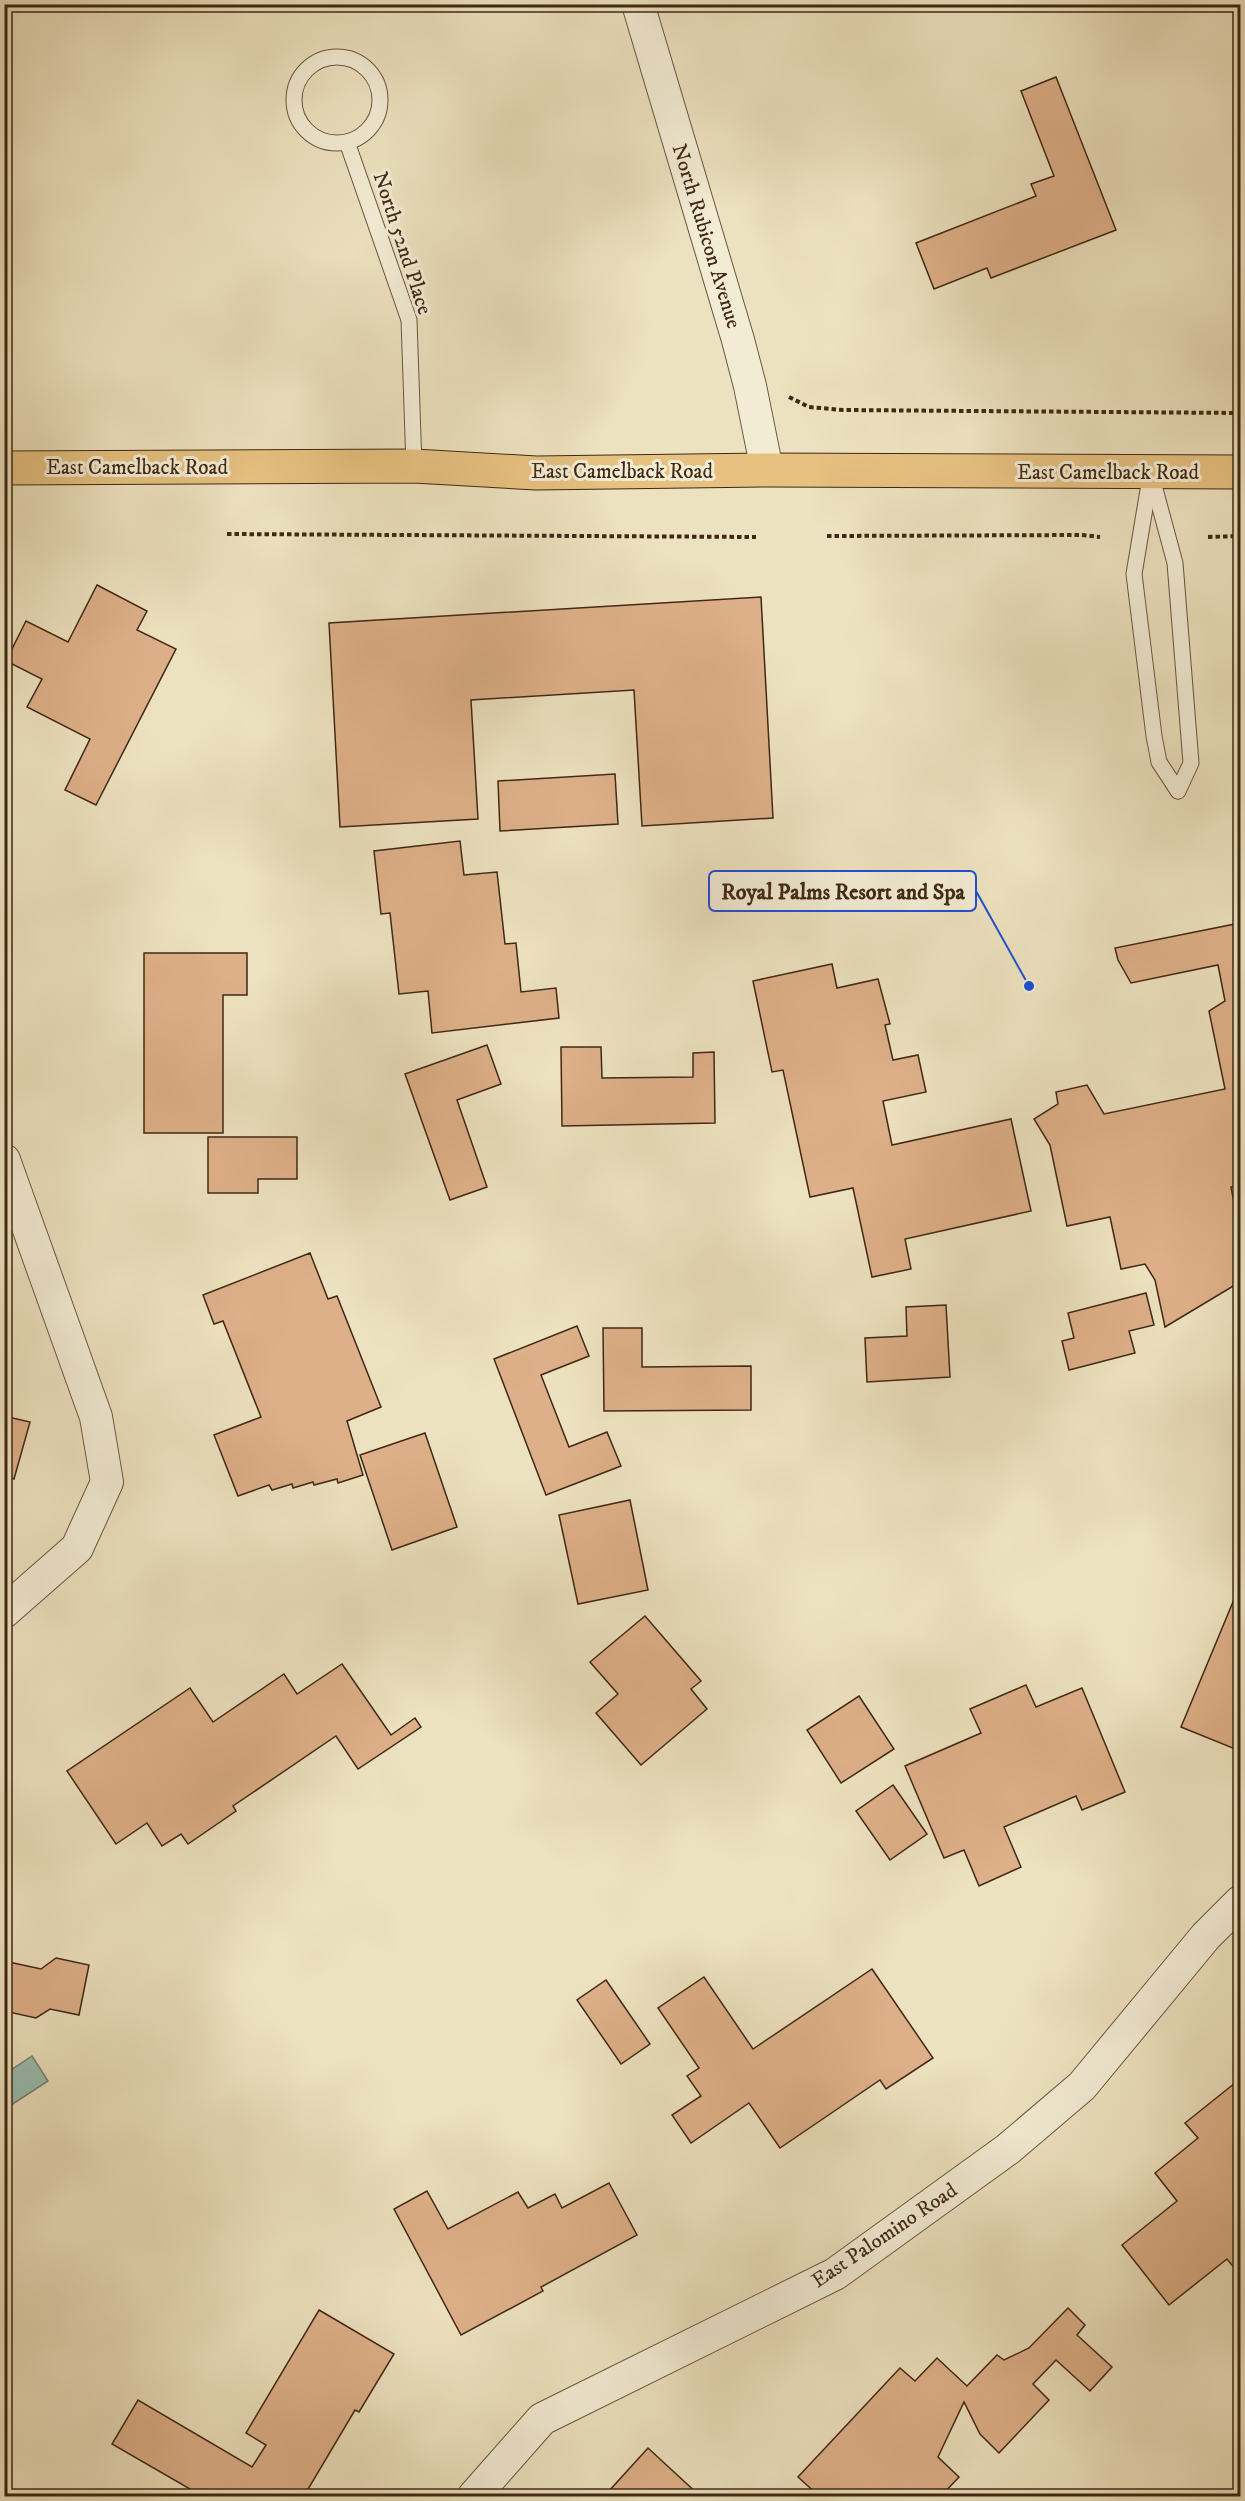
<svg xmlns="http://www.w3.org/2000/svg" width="1245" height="2501" viewBox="0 0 1245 2501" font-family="'IM FELL DW Pica',serif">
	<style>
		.water { fill: #99beb1; stroke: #758272; stroke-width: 1.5 }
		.building { fill: #deb089; stroke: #3f2813; stroke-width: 1.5 }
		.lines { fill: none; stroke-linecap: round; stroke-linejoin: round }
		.lane-casing { stroke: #6a563e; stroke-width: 17 }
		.street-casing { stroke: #6a563e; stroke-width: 34 }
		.primary-casing { stroke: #3f2813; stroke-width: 35 }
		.path { stroke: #3f2813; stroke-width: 4; stroke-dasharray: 4.5 3; stroke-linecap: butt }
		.lane { stroke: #f3ecd5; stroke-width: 15 }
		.street { stroke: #f3ecd5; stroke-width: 32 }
		.primary { stroke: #e6c180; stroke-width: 33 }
		.labels { text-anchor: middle; stroke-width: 6; stroke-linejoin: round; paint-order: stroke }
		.street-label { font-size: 21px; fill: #3f2813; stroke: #f3ecd5 }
		.leader { fill: none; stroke: #1d4ed8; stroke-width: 2 }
		.callout-dot { fill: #1d4ed8; stroke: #f3ecd5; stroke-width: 2 }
		.callout { fill: #f3ecd5; stroke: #1d4ed8; stroke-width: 2 }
		.callout-label { font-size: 22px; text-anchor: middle; font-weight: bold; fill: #3f2813 }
	</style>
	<rect width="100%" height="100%" fill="#ede2bf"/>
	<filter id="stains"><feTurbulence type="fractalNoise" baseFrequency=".00333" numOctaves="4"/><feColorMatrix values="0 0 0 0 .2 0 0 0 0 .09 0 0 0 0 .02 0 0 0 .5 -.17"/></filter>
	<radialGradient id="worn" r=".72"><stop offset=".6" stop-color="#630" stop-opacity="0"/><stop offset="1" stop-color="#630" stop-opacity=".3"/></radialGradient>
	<!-- water -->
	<path class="water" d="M32 2056 48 2081 5 2109V2074Z"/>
	<!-- building -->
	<g class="building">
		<path d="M1056 77 1116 230 991 278 987 268 934 289 916 243 1036 196 1031 184 1054 176 1021 91Z"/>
		<path d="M97 585 147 611 137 630 176 649 96 805 65 790 90 739 27 707 42 679 6 661 26 621 68 642Z"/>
		<path d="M761 597 773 818 642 826 634 690 471 700 478 819 340 827 329 623Z"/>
		<path d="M615 774 618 824 500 831 498 781Z"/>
		<path d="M460 841 464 875 497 872 505 944 516 943 521 992 556 988 559 1018 432 1033 428 991 399 994 390 913 381 914 374 851Z"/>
		<path d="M1240 923V1185L1231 1187 1240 1234V1282L1165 1327 1155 1280 1145 1264 1121 1269 1110 1217 1067 1226 1050 1145 1034 1119 1058 1104 1056 1092 1087 1085 1104 1114 1225 1089 1209 1011 1225 1001 1218 965 1131 983 1118 960 1115 948Z"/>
		<path d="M144 953H247V995H223V1133H144Z"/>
		<path d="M832 964 837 988 878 979 890 1024 885 1025 893 1060 918 1055 926 1092 883 1101 892 1145 1011 1119 1031 1211 905 1239 911 1269 872 1277 853 1188 810 1197 783 1070 772 1072 753 981Z"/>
		<path d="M487 1045 501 1084 457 1100 487 1187 450 1200 405 1074Z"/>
		<path d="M561 1047H601L602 1078 693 1077V1053L714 1052 715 1123 562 1126Z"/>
		<path d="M208 1137H297V1179H258V1193H208Z"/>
		<path d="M310 1253 328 1299 337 1296 381 1407 347 1421 363 1475 338 1483 337 1479 314 1485 313 1482 293 1488 292 1484 272 1490 269 1485 238 1496 214 1435 261 1417 223 1321 214 1324 203 1295Z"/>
		<path d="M1146 1293 1154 1325 1129 1331 1135 1353 1069 1370 1062 1341 1074 1338 1068 1313Z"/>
		<path d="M946 1305 950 1377 867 1382 865 1338 907 1336 906 1307Z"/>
		<path d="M577 1326 589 1356 541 1375 569 1447 607 1432 621 1466 546 1495 494 1359Z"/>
		<path d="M603 1328H642V1367L751 1366V1410L604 1411Z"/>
		<path d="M4 1416 30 1422 14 1479 4 1476Z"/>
		<path d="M425 1433 457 1527 392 1550 360 1455Z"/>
		<path d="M630 1500 648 1590 578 1604 559 1515Z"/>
		<path d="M1240 1585V1751L1181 1727Z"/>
		<path d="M645 1616 701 1681 691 1689 707 1709 641 1765 596 1713 618 1694 590 1662Z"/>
		<path d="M342 1664 391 1735 415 1718 421 1727 358 1769 336 1736 233 1806 236 1811 188 1844 181 1834 162 1846 147 1823 116 1844 67 1771 190 1688 213 1722 284 1674 297 1694Z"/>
		<path d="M1026 1685 1036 1707 1082 1688 1125 1792 1082 1810 1076 1796 1004 1827 1021 1867 979 1886 964 1850 944 1858 905 1766 981 1733 970 1709Z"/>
		<path d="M859 1696 894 1749 841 1783 807 1730Z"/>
		<path d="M893 1785 927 1834 890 1860 856 1811Z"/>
		<path d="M56 1958 89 1965 79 2015 50 2009 36 2018 4 2011V1961L41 1969Z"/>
		<path d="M872 1969 933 2058 886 2089 880 2080 780 2148 749 2103 691 2143 672 2115 701 2096 687 2076 699 2068 658 2008 704 1977 753 2049Z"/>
		<path d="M606 1980 650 2044 621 2064 577 2000Z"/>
		<path d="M1240 2079V2275L1227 2259 1169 2305 1122 2245 1177 2201 1155 2173 1198 2138 1185 2123Z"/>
		<path d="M609 2183 637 2235 541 2287 543 2291 461 2335 394 2209 427 2191 448 2229 518 2192 528 2208 555 2194 562 2208Z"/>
		<path d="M1068 2308 1085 2325 1077 2335 1112 2367 1090 2391 1056 2360 1033 2384 1049 2400 999 2453 980 2434 964 2402 938 2457 959 2477 941 2496H819L798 2477 900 2368 915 2381 937 2358 967 2386 997 2355 1004 2360 1029 2348Z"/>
		<path d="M319 2310 394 2354 359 2412 355 2410 304 2496H202L112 2444 138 2400 252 2467 266 2445 246 2433Z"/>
		<path d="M648 2448 700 2496H616L609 2491Z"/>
	</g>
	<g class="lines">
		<defs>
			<g id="lane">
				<circle cx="337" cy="100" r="43"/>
				<path d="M347 142 409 320 414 466"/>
				<path d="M1151 472 1134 574 1154 736 1159 762 1178 791"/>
				<path d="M1152 478 1175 563 1191 763 1178 791"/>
			</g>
			<g id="street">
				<path d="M638 4 738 340 750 386 767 470"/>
				<path d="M4 1160 96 1417 107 1482 77 1548 4 1612"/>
				<path d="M474 2496 542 2419 835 2274 1008 2149 1082 2086 1206 1936 1240 1902"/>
			</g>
			<path id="primary" d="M4 468 414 466 536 473 767 470 1240 472"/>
		</defs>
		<!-- lane casing -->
		<use href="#lane" class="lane-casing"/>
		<!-- street casing -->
		<use href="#street" class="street-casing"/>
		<!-- primary casing -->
		<use href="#primary" class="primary-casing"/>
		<!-- path -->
		<g class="path">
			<path d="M789 397 809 407 843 410 1240 413"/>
			<path d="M227 534 756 537"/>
			<path d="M827 536 1082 535 1100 537"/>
			<path d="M1208 537 1240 536"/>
		</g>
		<!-- lane -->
		<use href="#lane" class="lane"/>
		<!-- street -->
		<use href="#street" class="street"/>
		<!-- primary -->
		<use href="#primary" class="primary"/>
	</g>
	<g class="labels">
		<!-- street labels -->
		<g class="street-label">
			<text transform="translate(707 236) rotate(73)" y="7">North Rubicon Avenue</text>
			<text transform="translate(403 243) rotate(72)" y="7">North 52nd Place</text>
			<text x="137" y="474">East Camelback Road</text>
			<text x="622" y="478">East Camelback Road</text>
			<text x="1108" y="479">East Camelback Road</text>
			<text transform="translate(884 2235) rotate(-34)" y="7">East Palomino Road</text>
		</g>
	</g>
	<!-- callouts -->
	<path class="leader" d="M1029 986L976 891"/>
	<circle class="callout-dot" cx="1029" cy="986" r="6"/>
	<rect class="callout" x="709" y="871" width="267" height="40" rx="6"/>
	<g class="callout-label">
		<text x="843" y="899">Royal Palms Resort and Spa</text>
	</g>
	<!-- margin -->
	<rect width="1245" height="2501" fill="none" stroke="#ede2bf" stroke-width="24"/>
	<rect x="6" y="6" width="1233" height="2489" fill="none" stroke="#3f2813" stroke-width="3"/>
	<rect x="12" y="12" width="1221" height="2477" fill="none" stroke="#3f2813" stroke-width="1.5"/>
	<rect width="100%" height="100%" filter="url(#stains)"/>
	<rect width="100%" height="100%" fill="url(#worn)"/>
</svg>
